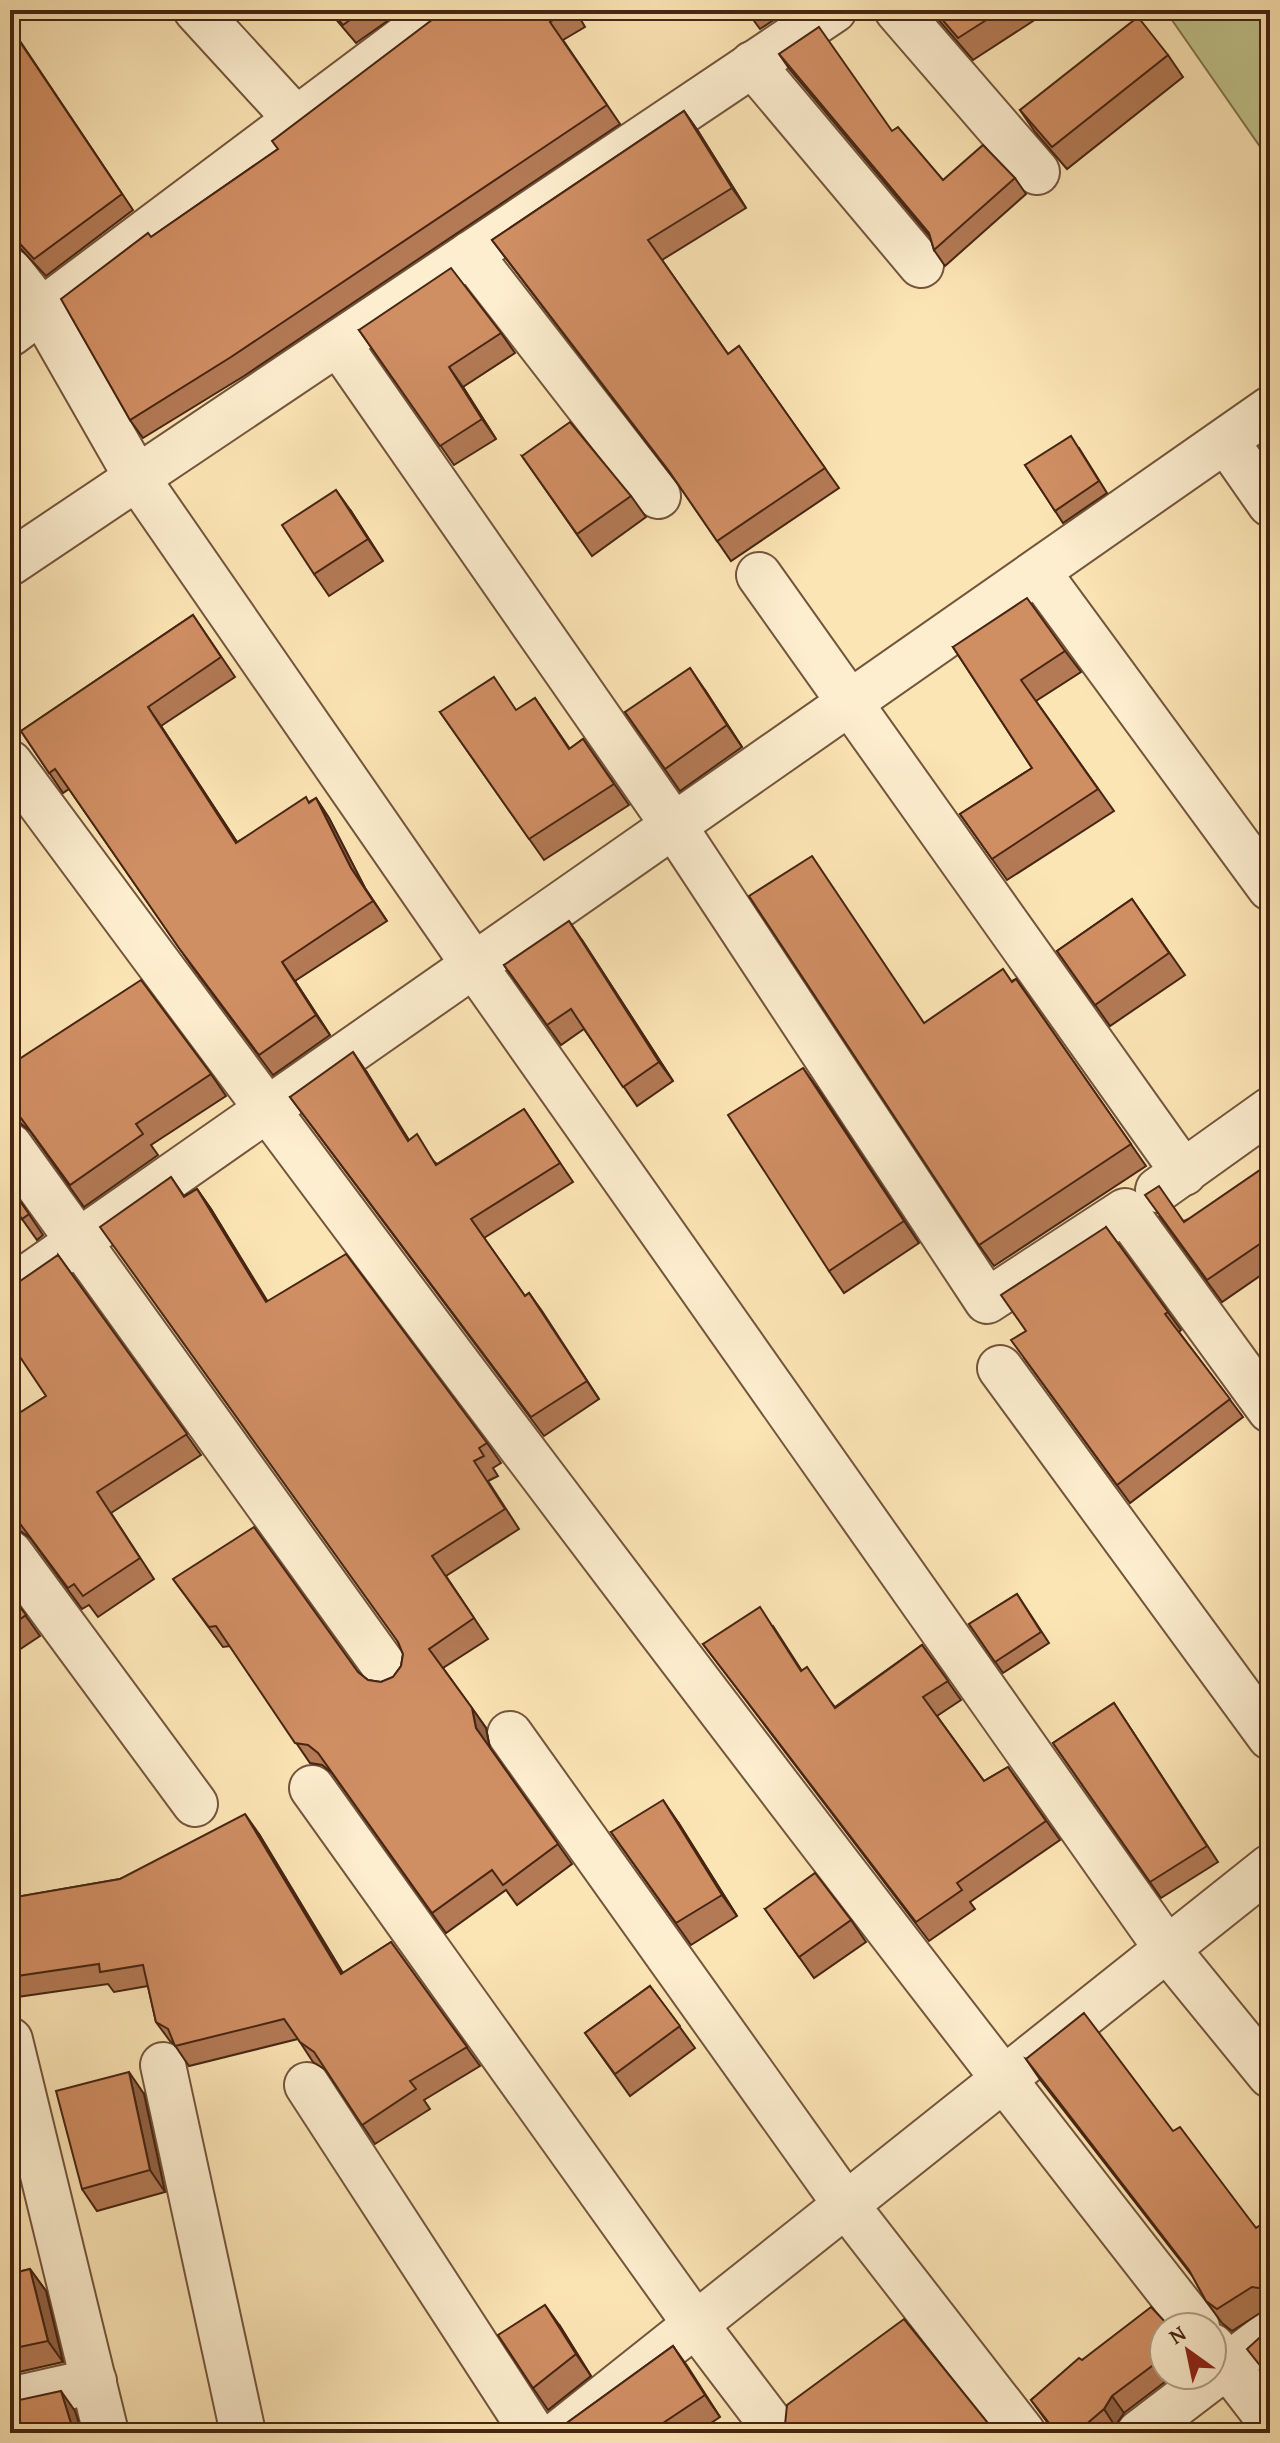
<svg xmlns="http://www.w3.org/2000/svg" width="1280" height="2443" viewBox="0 0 1280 2443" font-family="'Gentium Book Plus',serif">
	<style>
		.green { fill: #c0c48c; stroke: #847450; stroke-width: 2 }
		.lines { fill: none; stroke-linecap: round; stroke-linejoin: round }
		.minor-casing { stroke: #74553c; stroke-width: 48 }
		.minor { stroke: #fdeecf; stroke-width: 44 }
		.wall { fill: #b37a55; stroke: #472513; stroke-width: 2 }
		.shaded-wall { fill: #926345; stroke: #472513; stroke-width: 2 }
		.building { fill: #d08e63; stroke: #472513; stroke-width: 2 }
	</style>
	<rect width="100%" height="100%" fill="#fce5b5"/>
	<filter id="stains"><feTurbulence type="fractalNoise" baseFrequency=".0025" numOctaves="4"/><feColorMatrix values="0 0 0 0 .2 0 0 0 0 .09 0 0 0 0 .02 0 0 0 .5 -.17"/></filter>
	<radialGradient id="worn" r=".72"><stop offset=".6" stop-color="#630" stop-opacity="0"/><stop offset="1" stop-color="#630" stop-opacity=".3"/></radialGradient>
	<!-- green -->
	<path class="green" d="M1165 10H1270V161Z"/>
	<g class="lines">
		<defs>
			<g id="minor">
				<path d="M196 10 296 119"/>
				<path d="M897 10 1037 172"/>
				<path d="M752 64 921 265"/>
				<path d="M470 254 658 496"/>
				<path d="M10 271 41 310 137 478 474 965 1167 1949 1270 2075"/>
				<path d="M10 334 442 10"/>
				<path d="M338 343 674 826 987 1301 1125 1211 1270 1410"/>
				<path d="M1226 441 1270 504"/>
				<path d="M10 563 834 10"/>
				<path d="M1038 572 1270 888"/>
				<path d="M759 575 1184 1173"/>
				<path d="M10 763C399 1289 793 1812 1197 2327"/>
				<path d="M10 1146 392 1677"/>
				<path d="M1158 1190 1270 1110"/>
				<path d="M10 1289 1270 409"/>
				<path d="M1000 1368 1270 1737"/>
				<path d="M10 1553 195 1804"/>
				<path d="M510 1734 846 2205 1023 2433"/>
				<path d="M312 1788 696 2325 778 2433"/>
				<path d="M10 2040 106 2433"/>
				<path d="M163 2065 243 2433"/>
				<path d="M307 2085 533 2433"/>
				<path d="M1212 2346 1270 2421"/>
				<path d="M10 2400 94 2381"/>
				<path d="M559 2433 1270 1867"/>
				<path d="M1139 2433 1270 2333"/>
			</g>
		</defs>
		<!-- minor casing -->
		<use href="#minor" class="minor-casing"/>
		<!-- minor -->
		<use href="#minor" class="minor"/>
	</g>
	<!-- wall -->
	<g class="wall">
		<path d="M328 10H403L356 43Z"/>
		<path d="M445 10H575L585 27 563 40 620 124 244 376 143 438 130 420 151 237 278 149Z"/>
		<path d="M746 10H789L760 29Z"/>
		<path d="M930 10H1050L973 60Z"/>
		<path d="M10 26 133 210 46 276 20 248 10 247Z"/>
		<path d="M779 54 892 131 943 180 1015 178 1026 194 945 266 934 250 930 237 790 70Z"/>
		<path d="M1168 55 1183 77 1067 169 1035 132 1020 110Z"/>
		<path d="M684 111 698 131 746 208 662 260 728 354 739 346 839 488 731 561 680 487 492 240Z"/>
		<path d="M359 330 501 333 515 353 463 387 496 439 454 465Z"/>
		<path d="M1079 448 1107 493 1063 523 1025 465Z"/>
		<path d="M522 456 631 496 646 517 592 556Z"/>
		<path d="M351 511 383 561 329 596 314 574Z"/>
		<path d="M193 615 235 677 161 726 237 842 316 798 329 818 365 888 387 921 295 981 330 1035 273 1075 193 968 69 789 63 793 21 731Z"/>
		<path d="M953 647 1065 651 1081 672 1036 701 1114 811 1007 880 960 814 1032 768Z"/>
		<path d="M705 690 742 747 680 791 625 712Z"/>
		<path d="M535 698 570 749 583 739 629 805 544 860 440 712 517 710Z"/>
		<path d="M1132 899 1185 975 1110 1026 1057 951Z"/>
		<path d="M582 940 673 1081 637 1106 584 1029 561 1045 504 965Z"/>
		<path d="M1016 979 1146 1166 994 1266 979 1245 925 1023Z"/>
		<path d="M10 1065 211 1074 226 1096 151 1145 158 1155 84 1207 30 1131 20 1123 10 1121Z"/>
		<path d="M366 1071 409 1140 437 1164 524 1109 573 1182 484 1238 525 1296 529 1293 599 1399 544 1436 290 1097Z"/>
		<path d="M818 1089 919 1243 844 1293 829 1271Z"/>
		<path d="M171 1177 184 1196 197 1189 211 1209 268 1302 487 1443 501 1463 493 1468 498 1476 488 1481 519 1529 446 1576 488 1639 443 1668 486 1728 490 1748 572 1864 517 1905 506 1890 446 1933 332 1773 322 1765 310 1763 230 1646 223 1647 173 1579 358 1672 368 1680 381 1682 393 1677 401 1666 403 1654 399 1644Z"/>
		<path d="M1270 1184V1269L1222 1302 1160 1217 1184 1221Z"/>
		<path d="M10 1186 43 1235 37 1240 22 1219Z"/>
		<path d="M1106 1227 1181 1330 1179 1332 1243 1417 1130 1503 1024 1358 1026 1331Z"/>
		<path d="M58 1255 201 1455 111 1513 154 1579 98 1617 89 1605 82 1609 30 1538 19 1530 10 1528V1419L46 1396Z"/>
		<path d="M10 1594 40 1636 10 1656Z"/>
		<path d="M1017 1594 1049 1643 1003 1673 969 1624Z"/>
		<path d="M773 1626 802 1671 835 1707 922 1645 961 1700 937 1716 984 1781 1008 1767 1060 1840 970 1902 975 1909 929 1941 703 1644Z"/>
		<path d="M1114 1703 1218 1862 1161 1898 1053 1743Z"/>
		<path d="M678 1822 737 1916 691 1945 611 1832Z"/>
		<path d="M259 1834 343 1973 391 1942 480 2066 424 2100 430 2109 375 2144 326 2070 313 2062 298 2039 189 2066 174 2044 170 2041 156 2022 148 1986 114 1992 108 1984 10 1998V1898L120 1879Z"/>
		<path d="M765 1909 851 1920 866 1942 814 1978Z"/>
		<path d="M650 1986 695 2048 630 2096 585 2033Z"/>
		<path d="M1026 2059 1173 2131 1256 2228 1270 2219V2309L1268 2308 1232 2331 1222 2323 1206 2301 1193 2277 1041 2081Z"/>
		<path d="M144 2094 165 2192 97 2211 82 2189Z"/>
		<path d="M30 2269 46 2291 63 2362 10 2374V2274Z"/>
		<path d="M560 2326 591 2376 548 2410 533 2388Z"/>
		<path d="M1164 2327V2375H1174L1124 2413 1115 2426 1107 2433H1055L1031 2400 1082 2360Z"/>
		<path d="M673 2346 720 2417 696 2433H553Z"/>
	</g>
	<!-- shaded-wall -->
	<g class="shaded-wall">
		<path d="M684 111 698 131 746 208 732 188Z"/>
		<path d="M449 367 463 387 496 439 482 419Z"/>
		<path d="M336 490 351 511 383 561 368 539Z"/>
		<path d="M690 668 705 690 742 747 727 725Z"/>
		<path d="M148 707 161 726 250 862 236 843Z"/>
		<path d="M316 798 329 818 365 888 387 921 351 868Z"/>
		<path d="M569 921 582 940 673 1081 659 1062Z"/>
		<path d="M282 962 295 981 330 1035 316 1015Z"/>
		<path d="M353 1052 366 1071 420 1159 408 1141Z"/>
		<path d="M803 1068 818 1089 919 1243 904 1221Z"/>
		<path d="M197 1189 211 1209 280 1323 266 1302Z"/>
		<path d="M529 1293 542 1311 599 1399 587 1381Z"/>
		<path d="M472 1708 486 1728 490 1749 476 1728Z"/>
		<path d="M663 1800 678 1822 737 1916 722 1895Z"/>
		<path d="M245 1814 259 1834 355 1994 341 1974Z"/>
		<path d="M129 2072 144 2094 165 2192 150 2170Z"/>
		<path d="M30 2269 46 2291 63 2362 48 2341Z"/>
		<path d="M545 2305 560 2326 591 2376 576 2354Z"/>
		<path d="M673 2346 688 2367 720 2417 705 2395Z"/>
		<path d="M61 2391 75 2411 82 2433H74Z"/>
		<path d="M1112 2396 1124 2413 1115 2426 1104 2409Z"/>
	</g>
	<!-- building -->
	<g class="building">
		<path d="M331 10H364L343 25Z"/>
		<path d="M445 10H569L550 22 607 105 231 357 130 420 61 299 148 233 151 237 278 149 272 141Z"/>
		<path d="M934 10H1002L958 38Z"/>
		<path d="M1138 17 1168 55 1052 147 1020 110Z"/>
		<path d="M10 27 122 194 34 259 10 233Z"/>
		<path d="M819 27 892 131 898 127 943 180 983 145 1015 178 934 250 929 233 779 54Z"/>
		<path d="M684 111 732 188 648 240 728 354 739 346 825 468 717 541 669 471 492 240Z"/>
		<path d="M451 268 501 333 449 367 482 419 440 446 359 330Z"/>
		<path d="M570 422 631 496 577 534 522 456Z"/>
		<path d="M1071 436 1099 481 1055 511 1025 465Z"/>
		<path d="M336 490 368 539 314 574 282 525Z"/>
		<path d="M1027 598 1065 651 1021 680 1098 789 992 859 960 814 1032 768 953 647Z"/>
		<path d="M193 615 221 657 148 707 236 843 306 797 309 803 316 798 351 868 373 901 282 962 316 1015 259 1055 179 948 55 769 49 773 21 731Z"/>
		<path d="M690 668 727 725 665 769 625 712Z"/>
		<path d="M494 677 516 710 535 698 569 749 583 739 614 784 529 839 440 712Z"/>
		<path d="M812 856 924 1023 1003 969 1012 982 1016 979 1131 1144 979 1245 749 896Z"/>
		<path d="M1132 899 1169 953 1095 1005 1057 951Z"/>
		<path d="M569 921 659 1062 623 1087 571 1009 547 1025 504 965Z"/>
		<path d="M141 980 211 1074 136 1124 143 1134 70 1185 15 1110 10 1106V1065Z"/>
		<path d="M353 1052 408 1141 417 1134 436 1165 524 1109 560 1163 471 1219 525 1296 529 1293 587 1381 531 1417 290 1097Z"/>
		<path d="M803 1068 904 1221 829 1271 728 1115Z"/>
		<path d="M1260 1170 1270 1185V1237L1207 1280 1145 1195 1159 1186 1184 1222Z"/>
		<path d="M171 1177 184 1197 197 1189 266 1302 346 1254 487 1443 479 1448 484 1456 474 1461 505 1509 432 1556 474 1618 429 1649 472 1708 476 1728 558 1844 503 1885 492 1870 432 1913 318 1753 308 1745 295 1743 216 1626 209 1627 173 1579 254 1527 358 1672 368 1680 381 1682 393 1677 401 1666 403 1654 398 1642 100 1227Z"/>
		<path d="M10 1187 29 1214 22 1219 10 1200Z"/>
		<path d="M1106 1227 1168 1312 1165 1314 1230 1399 1117 1485 1011 1340 1026 1331 1001 1295Z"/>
		<path d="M58 1255 187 1434 97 1492 140 1558 83 1596 74 1584 68 1588 15 1517 10 1513V1419L46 1396 10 1342V1288Z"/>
		<path d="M10 1594 26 1615 10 1626Z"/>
		<path d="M1017 1594 1041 1632 995 1662 969 1624Z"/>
		<path d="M760 1607 801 1671 807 1667 835 1708 922 1645 948 1681 923 1697 984 1781 1008 1767 1046 1821 957 1883 962 1890 916 1922 703 1644Z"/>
		<path d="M1114 1703 1207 1846 1150 1882 1053 1743Z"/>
		<path d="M663 1800 722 1895 676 1923 611 1832Z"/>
		<path d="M245 1814 341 1974 391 1942 467 2047 410 2081 416 2089 362 2125 314 2052 300 2042 284 2019 175 2046 168 2029 156 2022 143 1965 100 1972 99 1964 10 1977V1898L120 1879Z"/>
		<path d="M815 1873 851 1920 799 1957 765 1909Z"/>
		<path d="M650 1986 680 2026 615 2074 585 2033Z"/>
		<path d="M1084 2013 1173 2131 1180 2127 1256 2228 1270 2219V2293L1265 2289 1252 2287 1217 2309 1206 2301 1189 2270 1026 2059Z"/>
		<path d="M129 2072 150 2170 82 2189 56 2091Z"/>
		<path d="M30 2269 48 2341 10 2349V2274Z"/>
		<path d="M545 2305 576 2354 533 2388 498 2335Z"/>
		<path d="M1151 2307 1170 2327H1164V2357L1112 2396 1104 2409 1076 2433H1057L1031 2400 1079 2358 1082 2360Z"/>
		<path d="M904 2319 996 2433H791L785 2425 787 2405Z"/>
		<path d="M1270 2328V2378L1247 2349Z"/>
		<path d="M673 2346 705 2395 648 2433H553Z"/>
		<path d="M61 2391 74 2433H10V2402Z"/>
	</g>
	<!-- margin -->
	<rect width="1280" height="2443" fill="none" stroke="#fce5b5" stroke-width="40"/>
	<rect x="12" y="12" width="1256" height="2419" fill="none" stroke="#472513" stroke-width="4"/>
	<rect x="20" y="20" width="1240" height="2403" fill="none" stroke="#472513" stroke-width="2"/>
	<!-- north arrow -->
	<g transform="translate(1188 2351) rotate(327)"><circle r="38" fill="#fdeecf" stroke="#b49e84" stroke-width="2"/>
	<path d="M0-6L14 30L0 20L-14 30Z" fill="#8f2418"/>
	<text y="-12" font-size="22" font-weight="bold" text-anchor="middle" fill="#472513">N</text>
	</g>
	<rect width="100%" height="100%" filter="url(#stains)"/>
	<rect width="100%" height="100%" fill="url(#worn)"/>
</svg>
